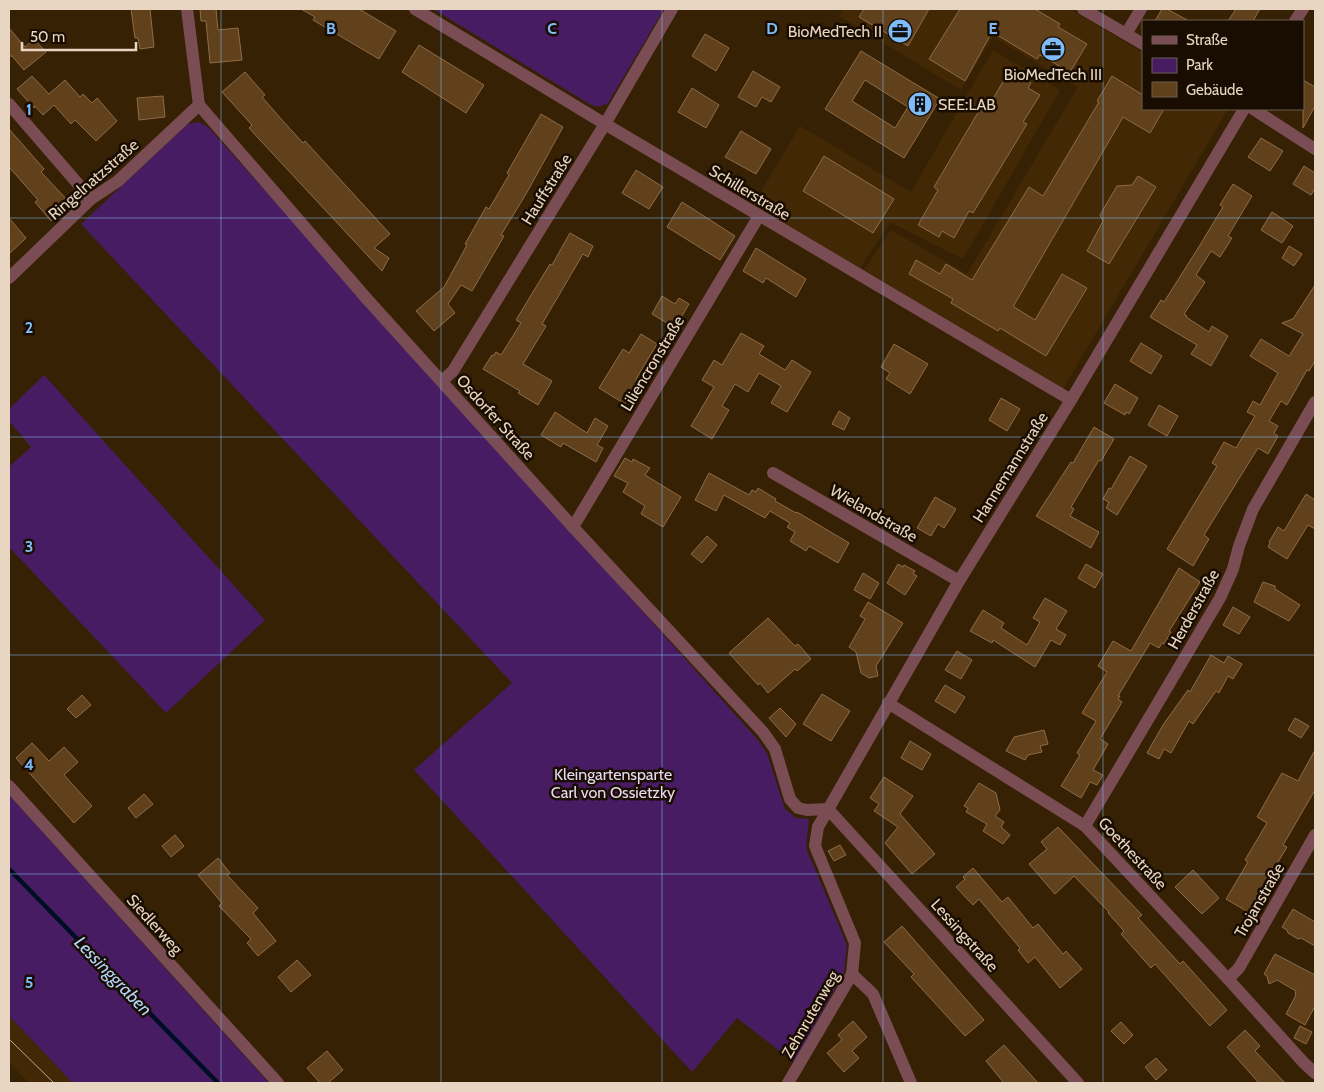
<svg xmlns="http://www.w3.org/2000/svg" width="1324" height="1092" viewBox="0 0 1324 1092" font-family="Cabin,sans-serif">
	<style>
		.built { fill: #432805 }
		.green { fill: #471c63 }
		.lines { fill: none; stroke-linecap: round; stroke-linejoin: round }
		.stream { stroke: #000e24; stroke-width: 4.5 }
		.building { fill: #60411c; stroke: #8e6c47; fill-rule: evenodd }
		.minor { stroke: #7a4d54; stroke-width: 12 }
		.tram { stroke: #bcaa93; stroke-width: 1 }
		.grid { fill: none; stroke: #7fbdfa; stroke-width: 1; stroke-opacity: 0.55 }
		.labels { text-anchor: middle; stroke-width: 5; stroke-linejoin: round; paint-order: stroke }
		.poi-label { font-size: 16px; fill: #e8d6c2; stroke: #190c01; text-anchor: end }
		.street-label { font-size: 16px; fill: #e8d6c2; stroke: #190c01 }
		.park-label { font-size: 16px; fill: #e6daf1; stroke: #190c01 }
		.water-label { font-size: 18px; font-style: italic; fill: #b0d6fd; stroke: #190c01 }
		.grid-label { font-size: 16px; text-anchor: middle; font-weight: bold; fill: #7fbdfa; stroke: #190c01; stroke-width: 5; stroke-linejoin: round; paint-order: stroke }
	</style>
	<rect width="100%" height="100%" fill="#372104"/>
	<!-- built -->
	<g class="built">
		<path d="M843 9H1070L1143 53V109H1228L1063 389 864 270 891 230 967 274 1078 87 993 37 961 90 839 16Z"/>
		<path d="M993 50 1060 90 963 259 890 222 860 268 753 205 800 126 911 192Z"/>
		<path d="M9 1016 73 1083H29L9 1062Z"/>
	</g>
	<!-- green -->
	<g class="green">
		<path d="M433 9H664L608 103 599 107 591 105Z"/>
		<path d="M199 122 208 127 757 739 767 753 785 809 796 818 809 819 806 848 847 945 844 973 794 1062 737 1018 692 1072 414 770 512 683 81 224 188 124Z"/>
		<path d="M44 375 265 620 166 713 9 547V467L31 447 9 421V409Z"/>
		<path d="M9 795 269 1083H73L9 1016Z"/>
	</g>
	<g class="lines">
		<!-- stream -->
		<path class="stream" d="M9 869 218 1083"/>
	</g>
	<!-- building -->
	<g class="building">
		<path d="M131 9H150L154 47 140 49 138 38H135Z"/>
		<path d="M200 9H216L218 30 238 28 242 60 210 63 206 21H201Z"/>
		<path d="M301 9H359L396 31 379 59 313 20 315 17Z"/>
		<path d="M864 9H929L908 46 859 17Z"/>
		<path d="M960 9H1035L1060 24 1058 27 1087 44 1070 72 1040 55 1037 59 992 32 965 81 929 59Z"/>
		<path d="M1162 9H1167L1189 21H1155Z"/>
		<path d="M1236 9H1260L1253 21H1228Z"/>
		<path d="M9 28 25 47 34 39 46 52 24 70 12 56H9Z"/>
		<path d="M705 34 729 48 716 71 692 56Z"/>
		<path d="M419 45 484 85 466 113 402 72Z"/>
		<path d="M861 51 940 99 904 158 825 109ZM865 80 908 107 895 128 852 101Z"/>
		<path d="M1010 70 1031 83 1028 88 1040 95 1023 122 1027 124 973 213 969 211 954 238 942 231 939 237 918 225 938 190 934 187 986 99 991 102Z"/>
		<path d="M753 71 780 87 771 102 762 97 756 107 738 97Z"/>
		<path d="M245 72 265 95 262 97 282 120 303 143 305 141 390 234 374 248 389 258 382 271 260 140 249 128 252 125 222 92Z"/>
		<path d="M32 76 49 94 65 80 80 97 83 94 92 103 97 98 117 121 96 141 75 120 71 124 54 105 43 115 35 106 34 108 17 89Z"/>
		<path d="M1112 76 1143 95V109H1164L1150 133 1123 117 1014 305V307L1035 320 1062 274 1087 288 1046 356 1000 328 998 331 951 303 953 299 909 274 916 260 940 274 946 264 972 280 1029 187 1043 196 1099 102 1097 101Z"/>
		<path d="M1303 80 1315 87V106L1303 128Z"/>
		<path d="M692 88 719 105 706 128 678 112Z"/>
		<path d="M163 96 165 117 139 120 137 98Z"/>
		<path d="M541 114 563 127 526 194 501 235 504 236 472 291 461 285 448 304 455 313 434 331 416 311 444 287 467 245 465 244 486 207 489 209 509 175 507 173Z"/>
		<path d="M9 129 44 169 41 172 71 204 51 221 35 202 38 200 9 167Z"/>
		<path d="M741 131 771 149 756 174 725 157Z"/>
		<path d="M1261 138 1283 151 1270 171 1248 157Z"/>
		<path d="M824 156 894 199 873 233 803 191Z"/>
		<path d="M1304 166 1315 173V188L1311 195 1293 184Z"/>
		<path d="M636 170 663 187 649 209 622 193Z"/>
		<path d="M1138 176 1156 187 1109 264 1087 251 1103 221 1100 215 1117 186 1132 185Z"/>
		<path d="M1233 184 1252 196 1228 236 1232 238 1220 257 1211 251 1196 275 1205 282 1184 314 1187 316 1186 317 1209 332 1212 326 1228 336 1211 366 1191 354 1197 345 1150 317 1161 300 1164 302 1200 245 1223 207 1220 205Z"/>
		<path d="M682 202 735 236 720 260 667 227Z"/>
		<path d="M1272 212 1293 226 1282 243 1261 230Z"/>
		<path d="M9 218 26 238 9 254Z"/>
		<path d="M570 233 593 246 588 257 583 254 542 324 546 326 523 364 552 381 538 405 518 393 520 391 483 369 492 355 493 356 496 352 501 355 521 323 516 320 550 264 552 265Z"/>
		<path d="M1289 246 1302 254 1294 266 1282 258Z"/>
		<path d="M756 248 806 279 796 297 766 278 763 283 743 271Z"/>
		<path d="M1315 285V361L1309 371 1307 370 1287 405 1281 401 1269 421 1278 426 1274 433 1278 436 1268 454 1258 448 1204 535 1209 539 1193 566 1167 549 1217 466 1212 463 1224 442 1236 448 1255 416 1247 412 1253 401 1260 405 1278 373 1250 356 1261 339 1289 356 1303 334 1282 323 1293 319Z"/>
		<path d="M662 296 675 304 679 298 689 304 675 328 652 314Z"/>
		<path d="M741 333 764 346 759 354 785 370 792 360 811 372 787 412 771 403 781 386 759 373 748 392 735 384 722 406 729 410 712 439 691 426 714 387 702 380 714 360 722 365Z"/>
		<path d="M641 334 657 344 636 379 638 381 625 404 599 388 623 349 629 353Z"/>
		<path d="M1141 343 1162 356 1151 374 1130 361Z"/>
		<path d="M894 344 928 364 910 394 886 379 890 373 881 367Z"/>
		<path d="M1115 384 1138 398 1129 414 1126 412 1125 415 1104 403Z"/>
		<path d="M1001 398 1020 409 1007 431 989 420Z"/>
		<path d="M1159 405 1178 416 1167 436 1148 425Z"/>
		<path d="M839 411 850 418 844 430 832 424Z"/>
		<path d="M555 412 587 433 595 418 608 426 597 445 603 448 596 462 563 443 561 447 541 435Z"/>
		<path d="M1094 427 1114 439 1101 461 1099 460 1071 507 1074 509 1070 516 1099 532 1091 548 1036 516 1071 462 1073 463Z"/>
		<path d="M1130 456 1147 466 1117 515 1106 508 1109 502 1103 499 1109 488 1111 489Z"/>
		<path d="M625 458 632 462 633 459 650 468 645 475 681 497 663 527 641 514 645 506 623 492 628 483 614 476Z"/>
		<path d="M709 473 749 495 752 490 756 492 758 488 776 499 775 501 796 513 797 512 849 543 838 563 809 546 806 551 790 541 795 532 787 527 790 523 770 511 765 518 724 495 716 511 695 500Z"/>
		<path d="M1306 494 1315 500V529L1308 525 1287 559 1268 547 1270 543 1269 542 1278 527 1284 531Z"/>
		<path d="M935 497 956 509 944 528 938 524 931 536 917 528Z"/>
		<path d="M707 536 717 545 702 563 691 554Z"/>
		<path d="M898 564 903 567 904 565 915 571 913 574 917 576 905 595 887 583Z"/>
		<path d="M1086 564 1103 574 1095 588 1078 578Z"/>
		<path d="M1179 568 1200 582 1173 625 1169 631 1171 632 1164 644 1162 643 1159 648 1150 643 1118 696H1120L1118 699 1122 702 1100 739 1108 744 1093 770 1103 775 1097 785 1090 782 1081 798 1061 786 1080 755 1077 753 1096 721 1082 713 1107 672 1098 666 1113 641 1131 651Z"/>
		<path d="M863 573 879 583 870 599 854 590Z"/>
		<path d="M1263 582 1275 586V589L1300 605 1289 621 1254 602Z"/>
		<path d="M1045 598 1067 611 1056 629 1066 635 1060 645 1051 640 1035 667 993 640 992 643 970 631 983 610 1004 623 1001 628 1027 645 1040 622 1033 618Z"/>
		<path d="M868 602 903 623 876 666 878 676 869 678 861 673 856 652 849 647 865 619 860 616Z"/>
		<path d="M1233 607 1250 617 1239 634 1223 625Z"/>
		<path d="M768 618 795 646 798 644 811 659 797 671 795 669 768 693 760 683 758 685 729 653Z"/>
		<path d="M957 651 972 660 961 679 945 670Z"/>
		<path d="M1211 655 1224 663 1228 656 1242 664 1233 679 1228 676 1219 693 1216 691 1193 724 1189 721 1171 753 1164 749 1159 759 1147 753 1163 725 1188 690 1190 692Z"/>
		<path d="M945 685 965 697 955 713 935 701Z"/>
		<path d="M822 694 850 711 831 741 803 724Z"/>
		<path d="M82 695 91 705 76 718 67 709Z"/>
		<path d="M780 708 796 724 786 737 769 718Z"/>
		<path d="M1295 718 1309 726 1301 738 1288 730Z"/>
		<path d="M1044 730 1048 744 1040 746 1042 752 1028 755 1025 760 1006 751 1014 737Z"/>
		<path d="M910 741 931 754 922 770 901 758Z"/>
		<path d="M32 743 49 761 64 747 78 762 64 775 92 806 74 823 16 758Z"/>
		<path d="M1315 750V790L1283 845 1287 847 1248 912 1226 899 1248 862 1245 860 1267 823 1257 817 1282 773 1298 781Z"/>
		<path d="M884 777 913 796 900 814 935 854 912 874 885 843 898 827 874 811 879 804 870 798Z"/>
		<path d="M979 783 996 793 1000 810 995 816 1004 822 1001 827 1010 835 1003 844 983 831 987 824 966 812 968 808 964 806Z"/>
		<path d="M144 794 153 804 136 818 128 808Z"/>
		<path d="M1058 827 1142 915 1138 918 1180 964 1183 961 1227 1010 1210 1026 1155 964 1151 968 1121 934 1124 931 1108 913 1109 912 1074 876 1055 894 1029 864 1047 849 1041 842Z"/>
		<path d="M175 835 184 846 171 857 162 846Z"/>
		<path d="M840 845 846 855 834 861 828 851Z"/>
		<path d="M218 858 230 873 227 875 258 908 253 913 276 941 258 956 247 943 251 939 219 906 222 903 198 875Z"/>
		<path d="M973 868 1002 902 1008 897 1033 928 1038 924 1063 954 1066 951 1082 969 1060 988 1035 957 1028 963 1018 950 1020 948 979 899 973 905 956 887 965 879 963 877Z"/>
		<path d="M1193 870 1219 898 1202 914 1175 887Z"/>
		<path d="M1293 909 1315 922V946L1301 938 1298 939 1288 933 1287 930 1282 927Z"/>
		<path d="M902 926 984 1020 965 1036 911 977 914 974 884 942Z"/>
		<path d="M1275 954 1315 975V1006L1305 1025 1286 1014 1296 995 1295 994 1296 991 1277 980 1269 984 1267 976 1264 974Z"/>
		<path d="M297 960 311 975 291 992 278 977Z"/>
		<path d="M853 1021 867 1037 852 1051 859 1058 844 1072 827 1053 842 1040 838 1035Z"/>
		<path d="M1121 1022 1133 1035 1124 1044 1111 1031Z"/>
		<path d="M1300 1026 1312 1032 1306 1044 1294 1038Z"/>
		<path d="M1245 1030 1260 1046 1255 1051 1285 1083H1259L1227 1047Z"/>
		<path d="M1004 1045 1038 1083H1004L986 1061Z"/>
		<path d="M327 1051 343 1070 328 1083H320L307 1068Z"/>
		<path d="M1156 1058 1167 1070 1156 1080 1145 1067Z"/>
	</g>
	<g class="lines">
		<!-- minor -->
		<g class="minor">
			<path d="M187 9 199 105 367 299 573 527 763 732 775 749 790 799 798 808 807 810 828 809"/>
			<path d="M415 9 605 124 1071 400"/>
			<path d="M1083 9 1143 44"/>
			<path d="M1295 21 1303 9"/>
			<path d="M1126 34 1141 9"/>
			<path d="M9 104 91 199"/>
			<path d="M1253 109 1315 149"/>
			<path d="M9 278 91 199 118 181 199 105"/>
			<path d="M442 381 453 371 605 124 672 9"/>
			<path d="M773 473 959 581"/>
			<path d="M573 527 759 216"/>
			<path d="M888 703 1085 826 1228 979 1304 1063 1315 1073"/>
			<path d="M9 786 278 1083"/>
			<path d="M828 809 1078 1083"/>
			<path d="M1085 826 1220 598 1233 569 1239 546 1253 509 1315 402"/>
			<path d="M852 974 873 994 911 1083"/>
			<path d="M1228 979 1239 968 1315 835"/>
			<path d="M788 1083 852 974 855 943 815 846 818 827 959 581 1071 400 1244 109"/>
		</g>
		<!-- tram -->
		<path class="tram" d="M9 1039 54 1083"/>
	</g>
	<!-- grid -->
	<path class="grid" d="M221 9V1083M441 9V1083M662 9V1083M883 9V1083M1103 9V1083M9 218H1315M9 437H1315M9 655H1315M9 874H1315"/>
	<!-- icons -->
	<defs>
		<symbol id="office-disc" viewBox="-11 -11 22 22"><circle r="9.5" fill="#7fbdfa" stroke="#190c01"/><path d="M-6-3h4V-5.5h4V-3h4V5H-6ZM-1-4.5V-3h2v-1.5ZM-6 0V1H6V0Z" fill="#111"/></symbol>
		<symbol id="building-disc" viewBox="-11 -11 22 22"><circle r="9.5" fill="#7fbdfa" stroke="#190c01"/><path d="M-4-6H4V6H1V3H-1V6H-4ZM-2.5-4.3h1.7v1.8h-1.7ZM.8-4.3h1.7v1.8H.8ZM-2.5-1h1.7V.8h-1.7ZM.8-1h1.7V.8H.8Z" fill="#111"/></symbol>
	</defs>
	<g fill-rule="evenodd">
		<use href="#office-disc" x="886" y="17" width="28" height="28"/>
		<use href="#office-disc" x="1039" y="35" width="28" height="28"/>
		<use href="#building-disc" x="906" y="90" width="28" height="28"/>
	</g>
	<g class="labels">
		<!-- poi labels -->
		<g class="poi-label">
			<text x="882" y="37">BioMedTech II</text>
			<text x="1053" y="80" text-anchor="middle">BioMedTech III</text>
			<text x="938" y="110" text-anchor="start">SEE:LAB</text>
		</g>
		<!-- street labels -->
		<g class="street-label">
			<text transform="translate(93 179) rotate(-41)" y="6">Ringelnatzstraße</text>
			<text transform="translate(546 189) rotate(-58)" y="6">Hauffstraße</text>
			<text transform="translate(750 192) rotate(31)" y="6">Schillerstraße</text>
			<text transform="translate(652 363) rotate(-59)" y="6">Liliencronstraße</text>
			<text transform="translate(496 417) rotate(48)" y="6">Osdorfer Straße</text>
			<text transform="translate(1010 467) rotate(-58)" y="6">Hannemannstraße</text>
			<text transform="translate(874 513) rotate(30)" y="6">Wielandstraße</text>
			<text transform="translate(1193 609) rotate(-61)" y="6">Herderstraße</text>
			<text transform="translate(1133 853) rotate(47)" y="6">Goethestraße</text>
			<text transform="translate(1259 900) rotate(-60)" y="6">Trojanstraße</text>
			<text transform="translate(155 924) rotate(48)" y="6">Siedlerweg</text>
			<text transform="translate(965 935) rotate(48)" y="6">Lessingstraße</text>
			<text transform="translate(810 1014) rotate(-60)" y="6">Zehnrutenweg</text>
		</g>
		<!-- park labels -->
		<g class="park-label">
			<text x="613" y="780">Kleingartensparte<tspan x="613" dy="18">Carl von Ossietzky</tspan></text>
		</g>
		<!-- water labels -->
		<g class="water-label">
			<text transform="translate(113 976) rotate(46)" y="6">Lessinggraben</text>
		</g>
	</g>
	<g class="grid-label">
		<text x="331" y="34">B</text>
		<text x="552" y="34">C</text>
		<text x="772" y="34">D</text>
		<text x="993" y="34">E</text>
		<text x="29" y="115">1</text>
		<text x="29" y="333">2</text>
		<text x="29" y="552">3</text>
		<text x="29" y="770">4</text>
		<text x="29" y="988">5</text>
	</g>
	<!-- border -->
	<rect width="1324" height="1092" fill="none" stroke="#e8d6c2" stroke-width="20"/>
	<!-- legend -->
	<rect x="1142" y="20" width="162" height="90" fill="#190c01" stroke="#6c5d4e"/>
	<rect x="1152" y="36" width="25" height="8" fill="#7a4d54" stroke="#6c5d4e"/>
	<text x="1186" y="45" font-size="15" fill="#e8d6c2">Straße</text>
	<rect x="1152" y="58" width="25" height="15" fill="#471c63" stroke="#6c5d4e"/>
	<text x="1186" y="70" font-size="15" fill="#e8d6c2">Park</text>
	<rect x="1152" y="82" width="25" height="15" fill="#60411c" stroke="#6c5d4e"/>
	<text x="1186" y="95" font-size="15" fill="#e8d6c2">Gebäude</text>
	<!-- scale -->
	<path d="M22 42v8h114v-8" fill="none" stroke="#e8d6c2" stroke-width="2.5"/>
	<text x="30" y="42" font-size="15" fill="#e8d6c2" stroke="#190c01" stroke-width="4" paint-order="stroke">50 m</text>
</svg>
